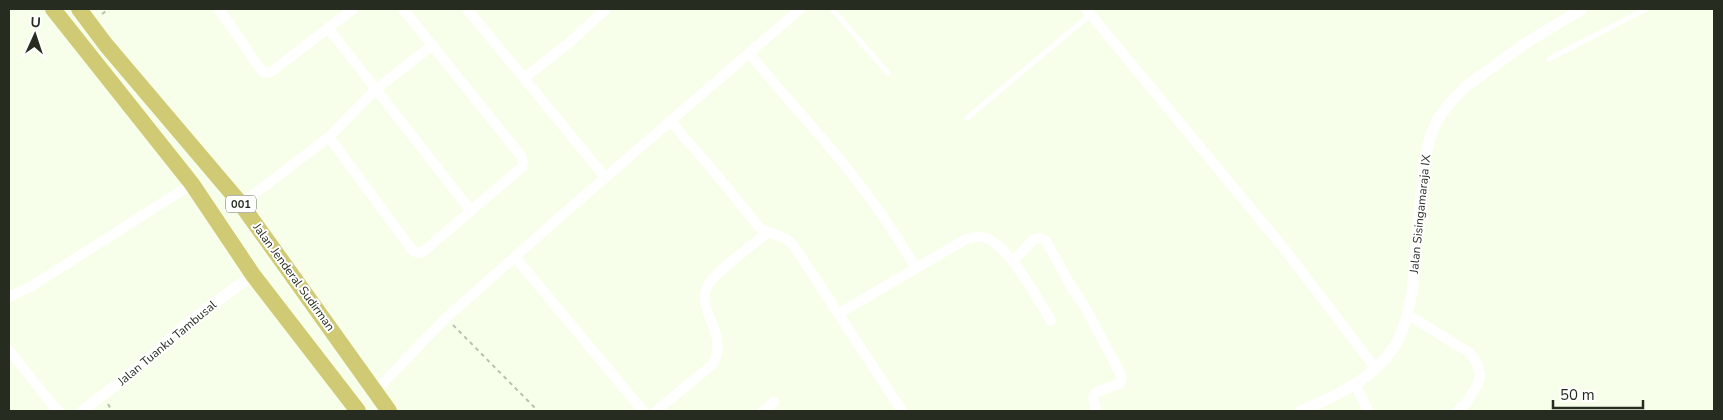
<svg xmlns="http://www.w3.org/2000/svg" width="1723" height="420" viewBox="0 0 1723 420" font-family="'Nunito Sans',sans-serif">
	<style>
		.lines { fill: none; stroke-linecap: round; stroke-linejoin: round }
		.path { stroke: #b9c0ae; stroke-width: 2; stroke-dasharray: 4 4; stroke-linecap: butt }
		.service { stroke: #fff; stroke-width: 5 }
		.minor { stroke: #fff; stroke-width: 10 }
		.tertiary { stroke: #fff; stroke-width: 11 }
		.trunk { stroke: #d0ca74; stroke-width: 16 }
		.labels { text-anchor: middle; stroke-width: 4; stroke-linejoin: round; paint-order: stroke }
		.shield { fill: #fff; stroke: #686b63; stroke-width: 1 }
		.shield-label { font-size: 11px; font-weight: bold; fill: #272c20 }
		.street-label { font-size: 12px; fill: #272c20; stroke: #fff }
	</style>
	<rect width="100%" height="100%" fill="#f7ffeb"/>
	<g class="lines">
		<!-- path -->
		<g class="path">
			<path d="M102 14 109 9"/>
			<path d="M453 325 538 411"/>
			<path d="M108 404 112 411"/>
		</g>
		<!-- service -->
		<g class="service">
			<path d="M832 9 888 73"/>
			<path d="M1549 59 1646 9"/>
			<path d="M967 118 1091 14"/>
		</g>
		<!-- minor -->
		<g class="minor">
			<path d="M219 9 261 70 266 73 271 72 353 9"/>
			<path d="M467 9 605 177"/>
			<path d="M1086 9 1286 251 1375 368"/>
			<path d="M328 28 471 211"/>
			<path d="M749 53C780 92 815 128 846 167 872 199 895 233 916 268"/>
			<path d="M524 78 569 43 606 9"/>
			<path d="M670 121 711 168 759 227C772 237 783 233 794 246L902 411"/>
			<path d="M329 137 413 251 419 253 424 251 522 167 523 162 521 156 403 9"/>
			<path d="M241 204 329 137 376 89 433 45"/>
			<path d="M515 257 643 411"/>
			<path d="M1013 261 1034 239 1040 238 1046 241 1072 288 1084 305 1120 373 1122 379 1120 383 1095 393 1093 398 1096 411"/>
			<path d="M9 297 32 286 192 184"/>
			<path d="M838 314 966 239C970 238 976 236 981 237 1006 239 1038 300 1051 321"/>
			<path d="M1408 315 1470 353 1477 364 1480 374 1478 383 1467 402 1457 411"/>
			<path d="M9 350 54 407 59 411"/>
			<path d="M1355 384 1368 411"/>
			<path d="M376 390 446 318 562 215 800 9"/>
			<path d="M656 411 713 364C729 333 696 311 707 287 713 273 753 245 767 233"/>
			<path d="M763 411 774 402"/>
		</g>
		<!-- tertiary -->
		<g class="tertiary">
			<path d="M82 411 143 364 186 324 253 275"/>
			<path d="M1301 411C1339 395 1386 373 1402 331 1407 319 1409 306 1412 293L1424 163 1430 137 1438 119 1449 104 1465 87 1526 43 1582 9"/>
		</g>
		<!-- trunk -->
		<g class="trunk">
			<path d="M53 9 192 184 253 275 358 411"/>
			<path d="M79 9 106 45 241 204 389 411"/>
		</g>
	</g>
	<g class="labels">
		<!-- shield labels -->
		<rect class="shield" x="226" y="195.5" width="30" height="17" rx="4"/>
		<g class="shield-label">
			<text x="241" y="208">001</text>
		</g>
		<!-- street labels -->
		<g class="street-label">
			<text transform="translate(1420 214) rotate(-84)" y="4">Jalan Sisingamaraja IX</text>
			<text transform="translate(294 277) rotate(54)" y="4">Jalan Jenderal Sudirman</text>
			<text transform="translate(167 343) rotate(-40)" y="4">Jalan Tuanku Tambusal</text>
		</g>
	</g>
	<!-- border -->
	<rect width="1723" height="420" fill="none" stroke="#272c20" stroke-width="20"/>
	<!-- north arrow -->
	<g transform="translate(35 35) rotate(3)" stroke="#ffffff" stroke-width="4" paint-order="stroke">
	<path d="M0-4L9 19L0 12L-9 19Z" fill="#272c20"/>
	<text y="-8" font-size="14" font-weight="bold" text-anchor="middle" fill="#272c20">U</text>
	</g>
	<!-- scale -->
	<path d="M1553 400v8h90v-8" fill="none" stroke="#272c20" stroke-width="2.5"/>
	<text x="1560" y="400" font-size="15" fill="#272c20" stroke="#ffffff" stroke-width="4" paint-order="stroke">50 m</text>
</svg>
